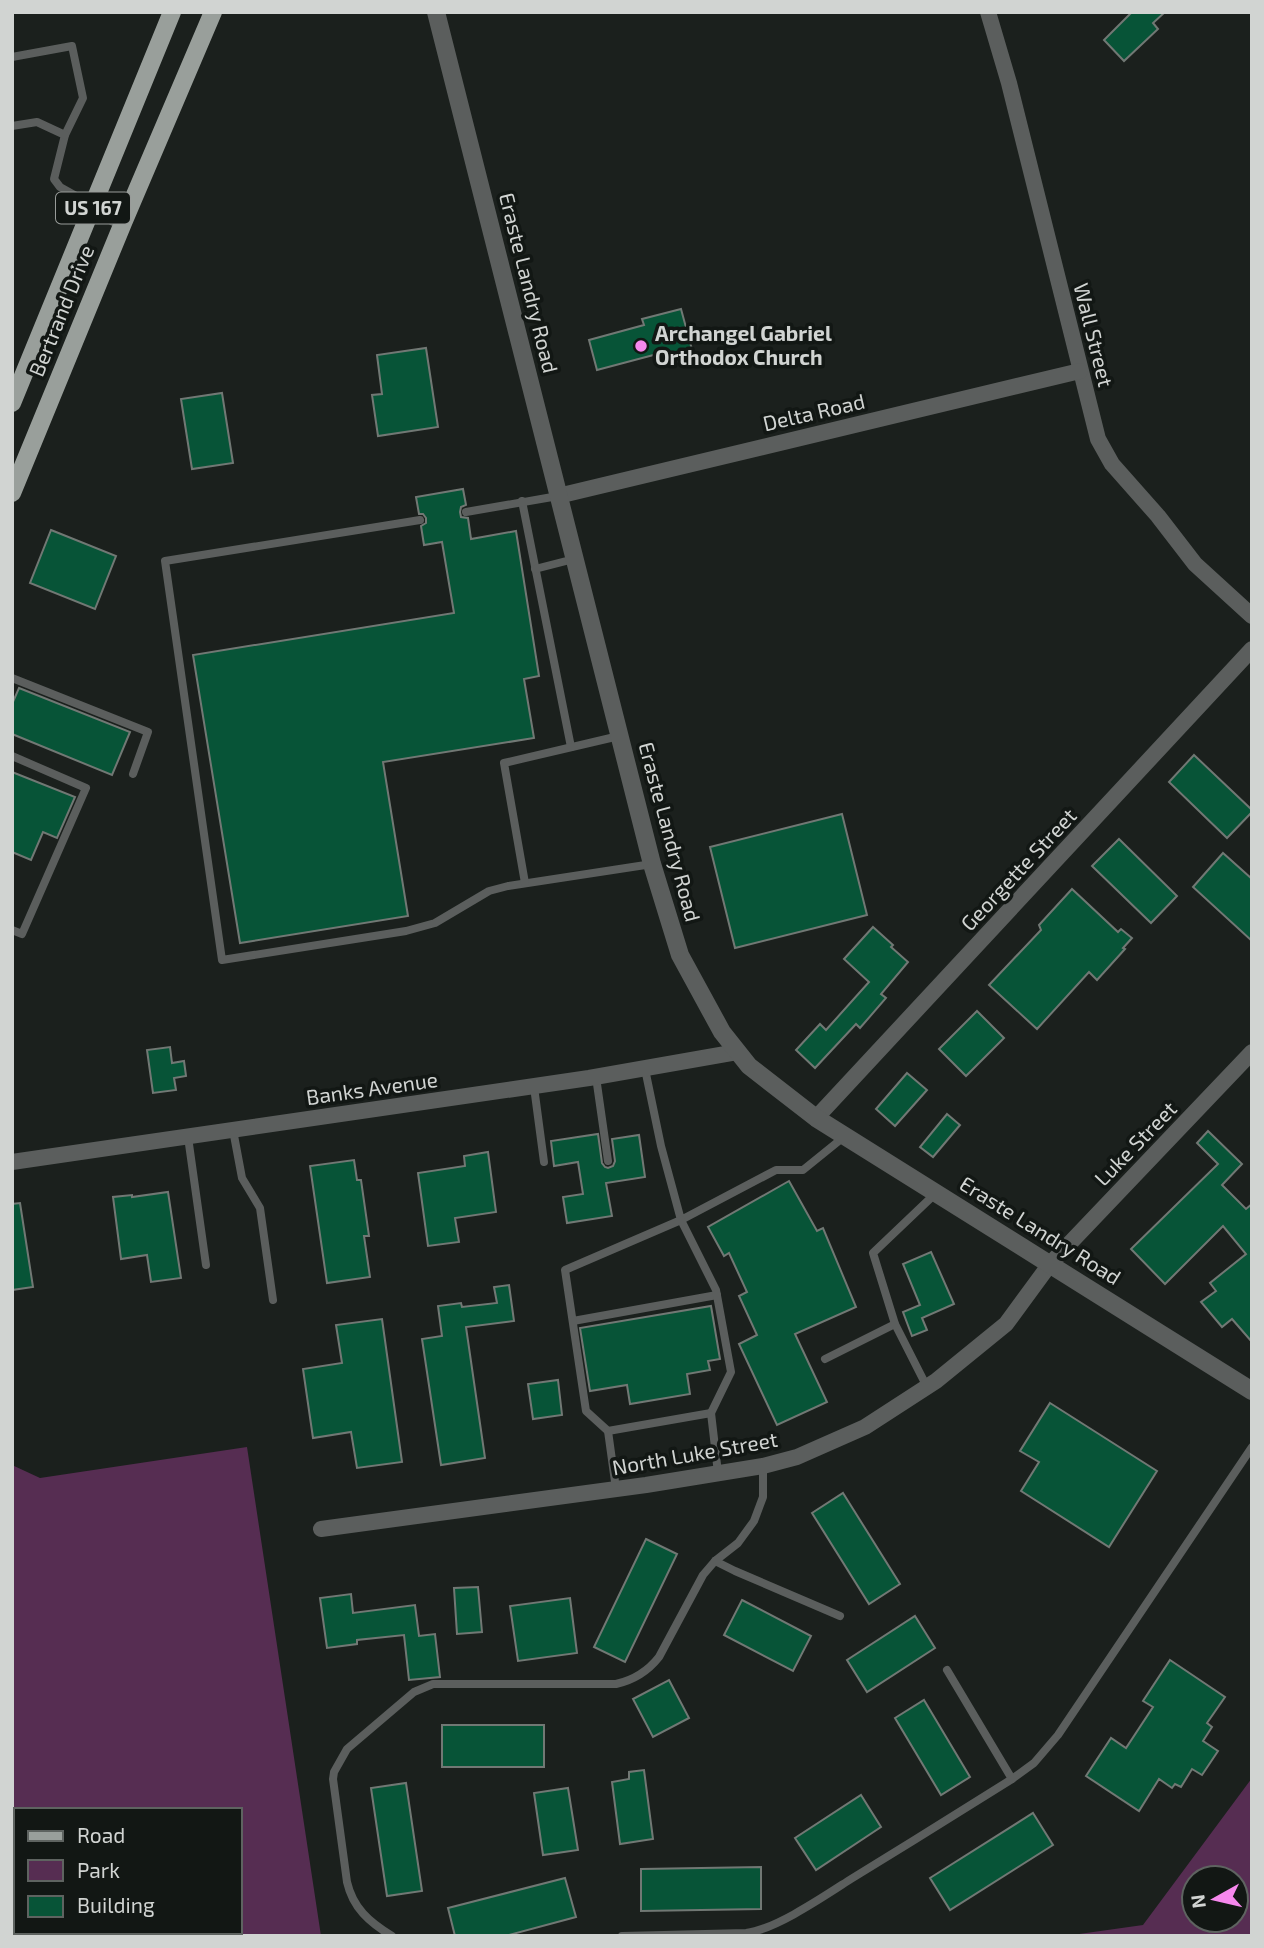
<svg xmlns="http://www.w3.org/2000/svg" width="1264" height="1948" viewBox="0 0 1264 1948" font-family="'Exo 2',sans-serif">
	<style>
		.green { fill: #562d52; fill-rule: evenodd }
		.building { fill: #075437; stroke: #717874; stroke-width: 2 }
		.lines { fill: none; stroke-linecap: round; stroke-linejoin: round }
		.service { stroke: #5b5e5d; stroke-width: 8 }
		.minor { stroke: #5b5e5d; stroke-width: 16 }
		.tertiary { stroke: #5b5e5d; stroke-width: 18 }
		.primary { stroke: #999f9b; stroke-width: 18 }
		.poi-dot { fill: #f688ed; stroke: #121714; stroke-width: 2.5 }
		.labels { text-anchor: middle; stroke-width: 7; stroke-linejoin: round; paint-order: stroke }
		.shield { fill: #121714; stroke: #989b99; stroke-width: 2 }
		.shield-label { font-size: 19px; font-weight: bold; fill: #d1d4d2 }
		.street-label { font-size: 21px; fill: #d1d4d2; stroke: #121714 }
		.poi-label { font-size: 21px; font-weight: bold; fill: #d1d4d2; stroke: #121714; text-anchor: start }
	</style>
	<rect width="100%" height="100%" fill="#1b201d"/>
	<!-- green -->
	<g class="green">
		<path d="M247 1447 321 1936H90L86 1932H240V1810H16V1876L12 1873V1465L40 1478Z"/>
		<path d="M1252 1778V1936H1065L1143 1925ZM1194 1878H1236V1920H1194Z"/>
	</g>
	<!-- building -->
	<g class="building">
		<path d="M1132 12H1165L1153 23 1158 29 1124 61 1104 40Z"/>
		<path d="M681 309 694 357 664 365 661 353 597 370 589 340 644 325 642 319Z"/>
		<path d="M426 348 438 427 378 436 372 395 382 394 377 355Z"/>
		<path d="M222 393 233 463 192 469 181 399Z"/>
		<path d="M463 489 466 505 461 507 460 512 461 517 468 518 471 539 516 531 539 676 524 679 534 738 383 762 408 916 240 943 193 655 454 613 442 542 424 545 421 526 426 523V518L423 514H419L416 497Z"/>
		<path d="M51 530 116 556 95 609 30 583Z"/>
		<path d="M19 688 130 732 112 775 12 734V704Z"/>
		<path d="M1194 755 1252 810V812L1227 838 1169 782Z"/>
		<path d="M12 772 75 797 57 838 43 832 31 860 12 852Z"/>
		<path d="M842 814 867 915 735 948 710 847Z"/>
		<path d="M1119 839 1177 896 1151 923 1092 866Z"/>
		<path d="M1223 853 1252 879V941L1193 887Z"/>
		<path d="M1072 889 1118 932 1121 929 1132 938 1123 948 1125 949 1097 980 1089 972 1037 1029 989 985 1041 930 1039 925Z"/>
		<path d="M873 927 893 945 891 947 908 962 881 994 886 998 860 1028 856 1024 815 1068 796 1050 820 1024 826 1030 869 982 844 959Z"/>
		<path d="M977 1011 1004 1038 966 1076 939 1049Z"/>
		<path d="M170 1047 172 1063 184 1061 186 1076 174 1078 176 1090 153 1093 147 1050Z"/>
		<path d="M907 1073 927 1090 895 1126 876 1109Z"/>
		<path d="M947 1114 960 1125 933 1157 920 1147Z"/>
		<path d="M1208 1131 1242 1164 1222 1185 1246 1209 1252 1204V1342L1232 1319 1222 1327 1201 1302 1216 1291 1210 1283 1246 1254 1223 1226 1165 1284 1131 1249 1218 1164 1197 1143Z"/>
		<path d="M598 1134 602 1163 605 1167 608 1168 613 1166 615 1161 612 1139 639 1135 645 1177 606 1183 612 1216 567 1223 563 1197 583 1194 578 1162 554 1166 551 1141Z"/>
		<path d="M488 1152 496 1212 455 1218 459 1242 428 1246 418 1173 465 1166 464 1156Z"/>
		<path d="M354 1160 357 1180H361L369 1236H364L370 1277 327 1283 310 1166Z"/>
		<path d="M789 1181 817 1231 823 1228 856 1307 795 1334 827 1402 777 1425 739 1344 757 1335 739 1296 747 1292 729 1253 724 1256 708 1227Z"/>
		<path d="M168 1192 181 1278 151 1282 147 1255 121 1259 113 1197 132 1195V1197Z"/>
		<path d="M20 1203 33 1287 12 1290V1204Z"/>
		<path d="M931 1252 954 1304 922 1318 927 1330 912 1336 903 1312 920 1305 903 1264Z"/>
		<path d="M509 1285 514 1321 466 1327 485 1458 441 1465 422 1339 442 1336 438 1306 461 1303 462 1307 497 1303 494 1287Z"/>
		<path d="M711 1306 720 1359 708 1361 710 1370 687 1374 690 1394 630 1404 627 1385 590 1391 580 1328Z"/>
		<path d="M382 1319 402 1462 357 1468 351 1432 313 1438 303 1369 342 1363 336 1325Z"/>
		<path d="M558 1380 562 1415 533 1419 528 1384Z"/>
		<path d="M1050 1403 1157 1471 1109 1547 1021 1491 1039 1462 1020 1451Z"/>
		<path d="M843 1493 900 1584 869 1604 812 1513Z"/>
		<path d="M646 1539 677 1554 625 1662 594 1647Z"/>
		<path d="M478 1587 482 1632 457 1634 454 1588Z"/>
		<path d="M351 1594 353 1613 415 1605 419 1636 435 1634 440 1677 409 1680 404 1635 357 1640V1644L327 1648 320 1598Z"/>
		<path d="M570 1598 577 1653 518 1661 510 1606Z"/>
		<path d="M742 1600 811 1636 793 1671 724 1635Z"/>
		<path d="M915 1616 935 1648 867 1692 847 1660Z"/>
		<path d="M1170 1660 1225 1697 1207 1723 1212 1727 1203 1741 1218 1751 1202 1775 1192 1769 1181 1787 1175 1784 1172 1788 1159 1779 1139 1811 1086 1776 1111 1738 1126 1748 1153 1707 1143 1701Z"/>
		<path d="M669 1680 689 1718 653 1737 633 1699Z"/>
		<path d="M924 1700 970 1777 941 1795 895 1718Z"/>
		<rect x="442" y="1725" width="102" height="42"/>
		<path d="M644 1770 653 1839 620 1844 612 1782 629 1779V1772Z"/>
		<path d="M406 1783 422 1891 387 1896 371 1788Z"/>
		<path d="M568 1788 578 1850 543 1855 534 1793Z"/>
		<path d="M861 1795 881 1827 816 1870 795 1838Z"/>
		<path d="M1033 1813 1053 1845 950 1910 930 1878Z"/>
		<path d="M761 1867V1909L641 1911V1869Z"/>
		<path d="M565 1878 576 1917 505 1936H455L448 1908Z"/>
	</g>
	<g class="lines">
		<!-- service -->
		<g class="service">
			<path d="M12 57 72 46 83 98 65 135 54 179 60 187 94 206"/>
			<path d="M12 126 37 122 65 135"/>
			<path d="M522 501 571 747"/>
			<path d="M466 512 558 496"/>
			<path d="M420 520 165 561 222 960 406 931 435 923 489 891 508 886 652 864"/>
			<path d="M535 569 574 559"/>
			<path d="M12 678 148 732 133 774"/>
			<path d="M12 756 86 788 22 934 12 930"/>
			<path d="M525 883 504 763 619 736"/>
			<path d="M645 1069 661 1146 681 1220 776 1170H803L845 1136"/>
			<path d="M596 1077 608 1161"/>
			<path d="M534 1087 544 1162"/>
			<path d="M233 1130 242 1178 260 1208 273 1300"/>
			<path d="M188 1137 206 1265"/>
			<path d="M573 1321 717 1295"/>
			<path d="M825 1359 895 1324"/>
			<path d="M927 1387 895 1324 873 1253 936 1193"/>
			<path d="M608 1431 711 1413 718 1473"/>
			<path d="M616 1489 608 1431 586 1411 565 1270 681 1220 716 1290 731 1372 711 1413"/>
			<path d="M715 1561 735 1571 840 1616"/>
			<path d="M947 1670 1012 1779"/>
			<path d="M392 1936C369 1922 353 1908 347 1882L333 1779 334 1772 347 1749 414 1692 433 1684H616C634 1680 648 1671 659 1657L703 1575 715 1561 738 1543 754 1521 763 1497V1466"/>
			<path d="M622 1936 746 1933C775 1930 826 1895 851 1879 905 1846 958 1813 1012 1779L1034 1763 1058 1735 1252 1447"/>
		</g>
		<!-- minor -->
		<g class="minor">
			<path d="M988 12 1009 83 1098 439 1112 464 1158 516 1195 564 1252 616"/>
			<path d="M94 206 123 223"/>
			<path d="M558 496 1080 371"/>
			<path d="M816 1118 1252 649"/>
			<path d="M12 1162 589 1078 737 1052"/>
			<path d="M321 1529 646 1485 763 1466 797 1457 865 1427 936 1381 1006 1324 1050 1264 1252 1052"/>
		</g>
		<!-- tertiary -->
		<path class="tertiary" d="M436 12 652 864 680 955 722 1032 749 1066 816 1118 1252 1391"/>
		<!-- primary -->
		<g class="primary">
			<path d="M12 403 172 12"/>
			<path d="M12 493 123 223 213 12"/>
		</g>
	</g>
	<!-- markers -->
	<circle class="poi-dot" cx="641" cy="346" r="7"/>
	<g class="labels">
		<!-- shield labels -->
		<rect class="shield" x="56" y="192.5" width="74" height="31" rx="5"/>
		<g class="shield-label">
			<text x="93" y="215">US 167</text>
		</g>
		<!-- street labels -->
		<g class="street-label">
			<text transform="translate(528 283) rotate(76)" y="7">Eraste Landry Road</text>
			<text transform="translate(62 311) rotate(-68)" y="7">Bertrand Drive</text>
			<text transform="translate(1093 335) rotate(76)" y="7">Wall Street</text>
			<text transform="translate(814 413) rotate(-13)" y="7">Delta Road</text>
			<text transform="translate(669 832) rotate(75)" y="7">Eraste Landry Road</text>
			<text transform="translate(1019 870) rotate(-47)" y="7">Georgette Street</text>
			<text transform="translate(372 1089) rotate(-8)" y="7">Banks Avenue</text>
			<text transform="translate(1136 1144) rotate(-46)" y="7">Luke Street</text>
			<text transform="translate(1040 1231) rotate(32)" y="7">Eraste Landry Road</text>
			<text transform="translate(695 1454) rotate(-10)" y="7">North Luke Street</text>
		</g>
		<!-- poi labels -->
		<g class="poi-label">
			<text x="655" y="341">Archangel Gabriel<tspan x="655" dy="24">Orthodox Church</tspan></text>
		</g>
	</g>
	<!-- border -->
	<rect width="1264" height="1948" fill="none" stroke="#d1d4d2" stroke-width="28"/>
	<!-- legend -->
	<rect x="14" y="1808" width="228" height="126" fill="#121714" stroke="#5e6360" stroke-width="2"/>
	<rect x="28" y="1831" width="35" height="10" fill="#999f9b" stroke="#5e6360" stroke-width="2"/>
	<text x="77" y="1843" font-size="21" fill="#d1d4d2">Road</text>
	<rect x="28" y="1860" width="35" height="21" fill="#562d52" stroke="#5e6360" stroke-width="2"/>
	<text x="77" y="1878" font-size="21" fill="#d1d4d2">Park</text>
	<rect x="28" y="1896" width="35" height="21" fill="#075437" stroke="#5e6360" stroke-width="2"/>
	<text x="77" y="1913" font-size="21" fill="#d1d4d2">Building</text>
	<!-- north arrow -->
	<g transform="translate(1215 1899) rotate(262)"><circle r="33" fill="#121714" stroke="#5e6360" stroke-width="2"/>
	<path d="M0-5L12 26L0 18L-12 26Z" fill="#f688ed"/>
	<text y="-10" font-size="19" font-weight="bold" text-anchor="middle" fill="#d1d4d2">N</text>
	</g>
</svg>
